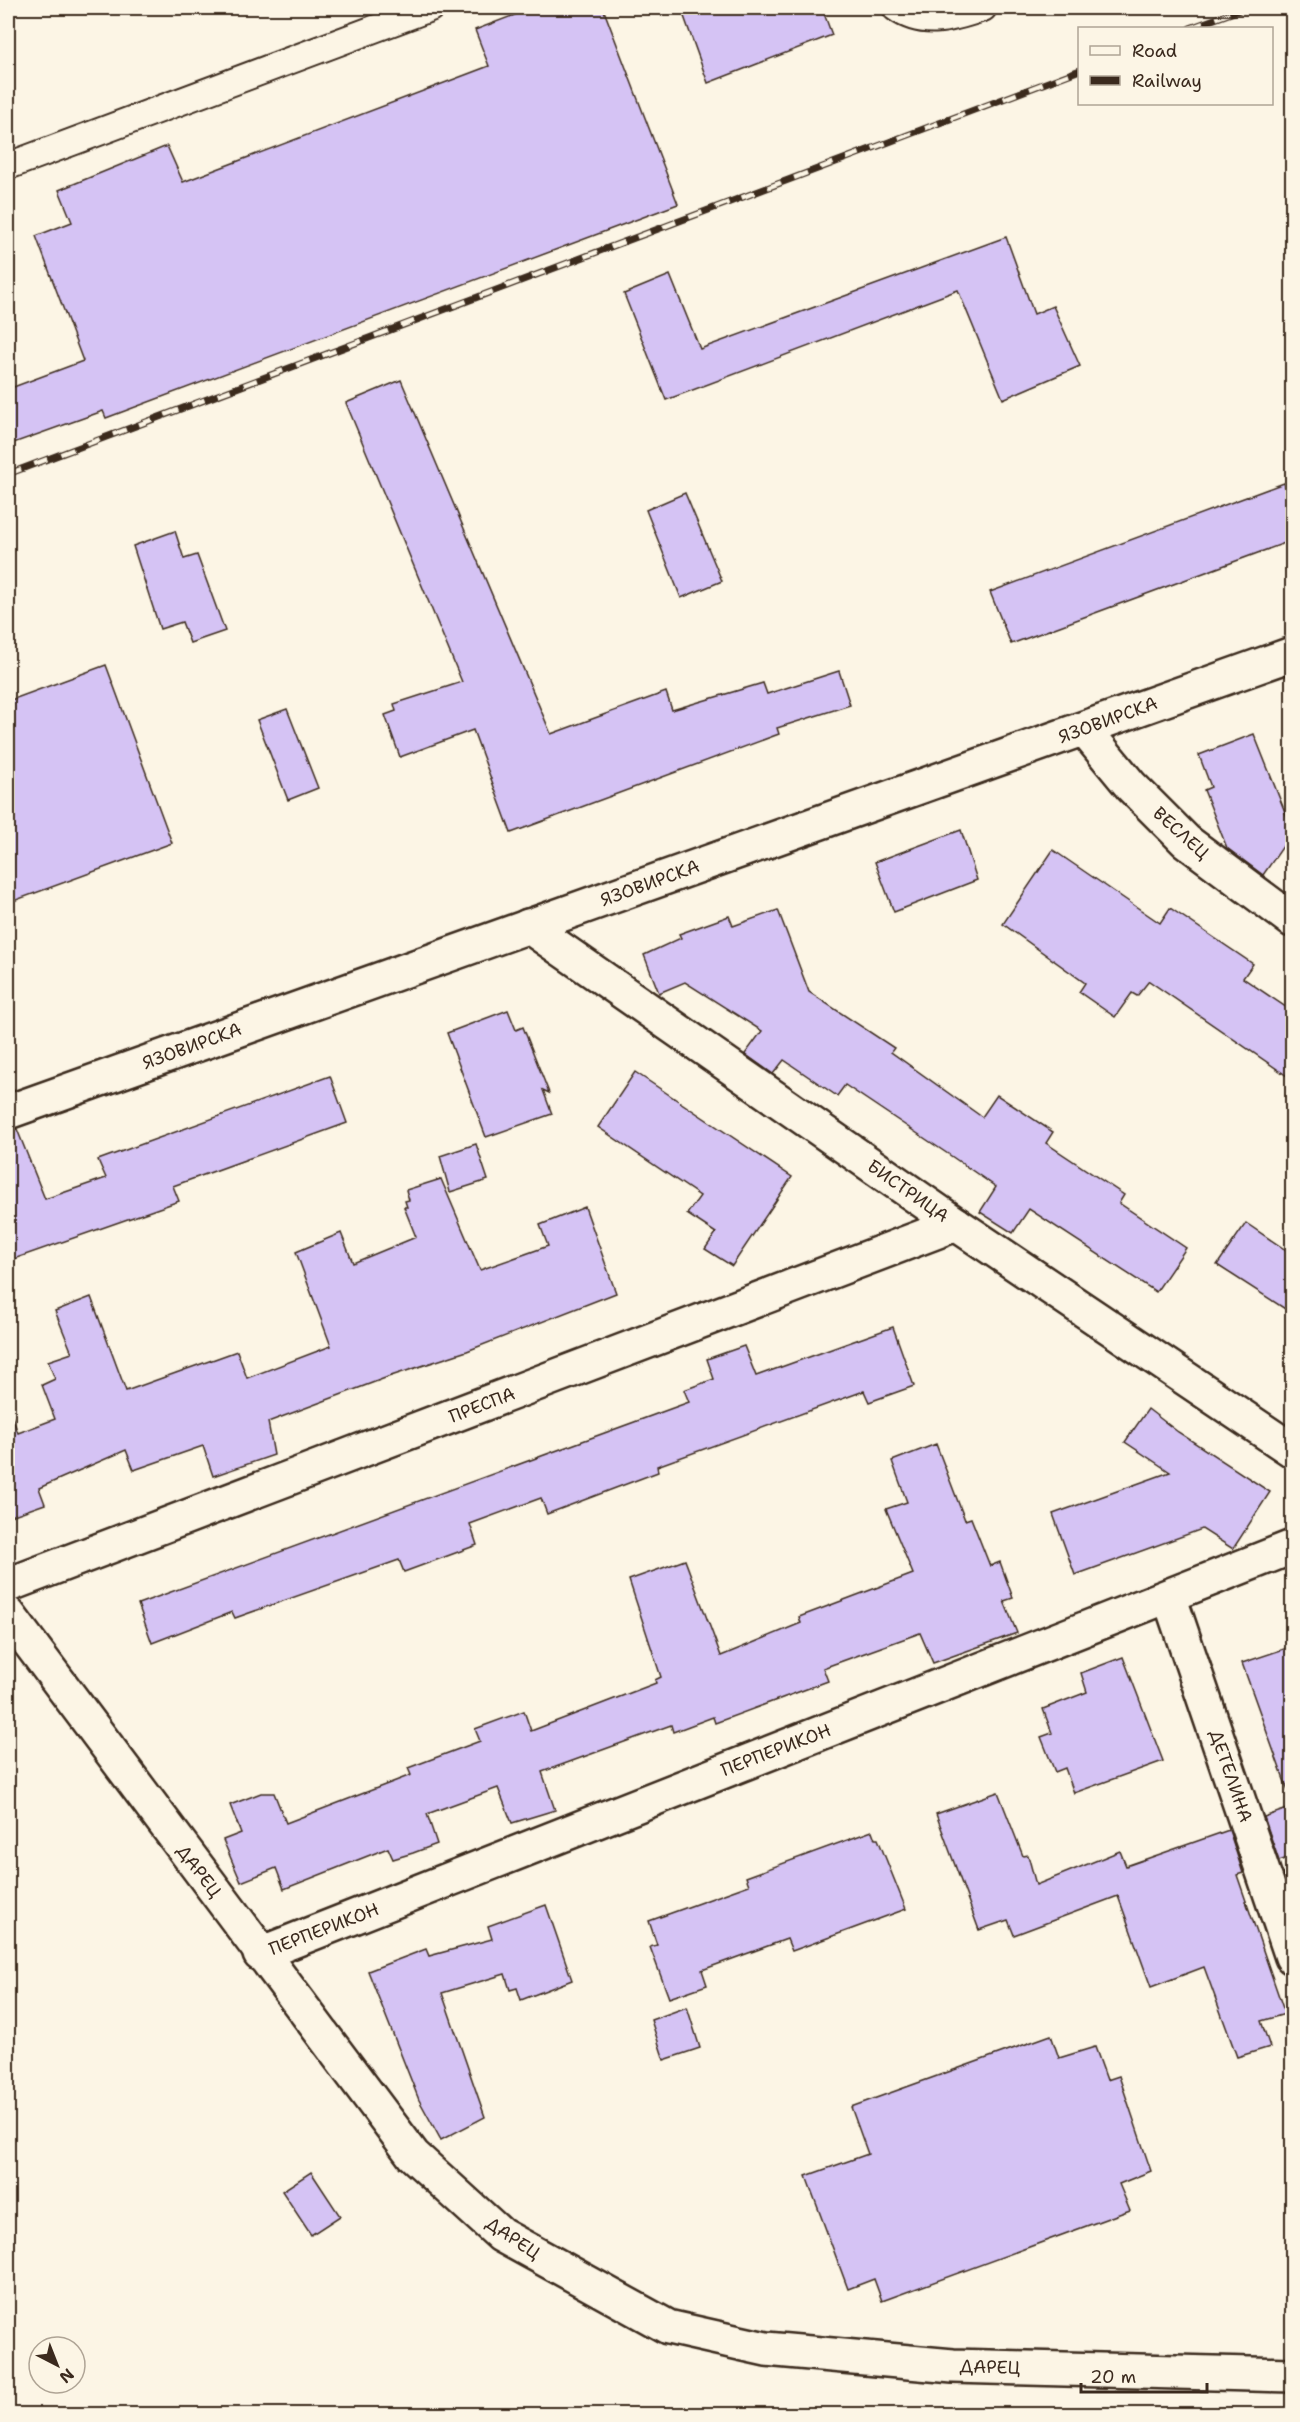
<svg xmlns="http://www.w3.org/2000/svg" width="1300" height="2422" viewBox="0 0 1300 2422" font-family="'Shantell Sans',sans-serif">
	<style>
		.building { fill: #d5c3f4; stroke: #3b2a1e; stroke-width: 1.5 }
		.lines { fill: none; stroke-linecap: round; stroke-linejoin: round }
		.service-casing { stroke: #3b2a1e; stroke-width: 30 }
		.minor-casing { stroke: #3b2a1e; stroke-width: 38 }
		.service { stroke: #fcf5e5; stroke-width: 26 }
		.minor { stroke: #fcf5e5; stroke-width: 33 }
		.rail-casing { stroke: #3b2a1e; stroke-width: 7 }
		.rail { stroke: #fcf5e5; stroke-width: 4.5; stroke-dasharray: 14; stroke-linecap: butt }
		.labels { text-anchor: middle; stroke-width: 5; stroke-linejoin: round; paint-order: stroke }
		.street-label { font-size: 18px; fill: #3b2a1e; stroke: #fcf5e5 }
	</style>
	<rect width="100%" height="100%" fill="#fcf5e5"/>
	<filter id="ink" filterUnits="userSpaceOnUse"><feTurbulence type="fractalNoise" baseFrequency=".0167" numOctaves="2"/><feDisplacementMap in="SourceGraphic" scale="12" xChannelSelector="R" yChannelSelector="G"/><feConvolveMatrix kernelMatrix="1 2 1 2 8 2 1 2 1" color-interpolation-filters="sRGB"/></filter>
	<g filter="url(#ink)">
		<!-- building -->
		<g class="building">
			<path d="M533 8H603L678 204 106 418 103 411 8 445V389L83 361 36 236 72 222 59 190 167 146 183 182 489 66 475 30Z"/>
			<path d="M681 8H822L832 35 708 83Z"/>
			<path d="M1006 237 1034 314 1053 306 1080 366 1003 399 958 290 666 400 624 294 670 275 700 349Z"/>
			<path d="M401 380 551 734 666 692 672 710 763 683 767 694 839 671 850 705 777 728 779 734 511 833 473 730 400 757 385 715 396 711 394 704 462 682 346 403Z"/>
			<path d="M1284 483 1293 505V540L1011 644 990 592Z"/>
			<path d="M685 493 722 581 681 598 646 510Z"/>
			<path d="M175 531 184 559 197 555 225 631 190 643 182 622 160 629 133 546Z"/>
			<path d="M106 665 172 843 8 903V701Z"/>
			<path d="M287 709 318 788 288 800 257 720Z"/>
			<path d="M1254 734 1293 832 1263 875 1227 848 1204 790 1211 787 1199 755Z"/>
			<path d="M961 830 977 880 894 912 875 862Z"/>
			<path d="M1053 850 1160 923 1170 908 1253 964 1243 978 1293 1012V1080L1149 981 1137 996 1132 993 1115 1017 1079 992 1085 983 1003 924Z"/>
			<path d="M778 910 809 992 894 1048 891 1052 982 1117 997 1095 1053 1132 1046 1143 1124 1195 1119 1203 1186 1248 1156 1292 1029 1209 1013 1233 980 1212 996 1187 954 1158 845 1085 837 1096 784 1060 773 1074 745 1054 762 1031 685 982 659 993 644 955 681 938 679 934 729 916 733 926Z"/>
			<path d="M508 1010 516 1030 523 1027 549 1093 543 1090 552 1114 486 1137 447 1033Z"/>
			<path d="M635 1072 792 1177 732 1266 705 1249 716 1233 687 1214 700 1196 598 1127Z"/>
			<path d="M330 1076 347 1123 173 1186 179 1201 8 1261V1130L17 1129 45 1199 106 1178 98 1160Z"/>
			<path d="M476 1144 488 1180 450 1192 440 1156Z"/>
			<path d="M441 1179 480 1270 548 1246 540 1225 585 1207 616 1293 467 1351 388 1377 268 1422 274 1455 213 1476 203 1446 134 1470 126 1450 39 1488 45 1504 8 1517V1415L11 1414 18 1433 55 1419 42 1385 55 1379 48 1361 72 1353 55 1311 91 1297 126 1391 237 1351 247 1378 331 1346 296 1252 341 1233 353 1263 416 1237 404 1207H407L405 1201 409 1200 406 1190Z"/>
			<path d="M1246 1223 1293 1255V1314L1217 1265Z"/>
			<path d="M893 1327 914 1386 869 1402 864 1391 657 1466 658 1472 547 1514 541 1498 470 1524 477 1545 404 1572 399 1560 235 1618 232 1612 152 1643 138 1604 689 1402 684 1390 714 1379 707 1359 744 1346 756 1376Z"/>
			<path d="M1148 1409 1178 1432 1270 1492 1233 1549 1202 1529 1075 1575 1053 1514 1170 1472 1125 1442Z"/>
			<path d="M936 1444 965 1520 971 1518 990 1566 1000 1562 1013 1598 1004 1601 1017 1633 933 1663 920 1633 823 1668 828 1681 715 1723 713 1717 673 1732 671 1725 542 1772 555 1810 512 1823 498 1788 427 1814 437 1844 413 1853 393 1859 388 1848 284 1889 276 1868 241 1882 223 1840 241 1833 230 1805 261 1793H274L286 1823 411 1775 408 1768 480 1741 475 1729 524 1711 531 1731 656 1683 655 1680 661 1677 629 1580 685 1560 721 1656 801 1623 799 1617 913 1574 886 1509 907 1502 892 1461Z"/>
			<path d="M1293 1646V1790L1288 1791 1242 1663Z"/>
			<path d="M1123 1657 1163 1761 1074 1793 1065 1768 1055 1772 1041 1737 1052 1733 1043 1709 1087 1692 1081 1673Z"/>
			<path d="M998 1792 1023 1856 1028 1855 1036 1885 1120 1851 1126 1866 1229 1830 1243 1873 1237 1875 1285 2014 1261 2021 1270 2047 1237 2057 1204 1967 1151 1987 1118 1896 1014 1935 1008 1920 979 1930 936 1814Z"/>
			<path d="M1293 1807V1856L1279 1861 1264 1817Z"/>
			<path d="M872 1831 875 1839H878L906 1909 792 1951 787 1939 702 1970 707 1985 669 1998 650 1947 657 1945 649 1921 749 1885 746 1877Z"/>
			<path d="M546 1905 572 1980 521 2000 517 1988 510 1990 505 1974 442 1993 485 2117 441 2140 419 2100 368 1971 426 1949 429 1956 492 1939 488 1926Z"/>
			<path d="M687 2007 700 2048 664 2060 651 2020Z"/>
			<path d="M1051 2035 1059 2058 1095 2047 1107 2080 1119 2076 1151 2171 1119 2184 1130 2210 882 2301 874 2279 848 2289 806 2176 868 2154 851 2107Z"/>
			<path d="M311 2172 340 2216 311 2235 282 2191Z"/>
		</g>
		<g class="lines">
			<defs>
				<g id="service">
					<path d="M896 8C924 28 953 18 983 8"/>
					<path d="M8 166 430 8"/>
				</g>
				<g id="minor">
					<path d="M1084 729 1131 786 1186 841 1292 920"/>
					<path d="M528 926 956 1224 1292 1450"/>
					<path d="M8 1112 1292 654"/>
					<path d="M8 1585 956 1224"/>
					<path d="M1169 1596 1292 1957"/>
					<path d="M8 1614 413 2155 501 2235 668 2327 766 2349 953 2366 1292 2375"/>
					<path d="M260 1954 1292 1547"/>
				</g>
			</defs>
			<!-- service casing -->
			<use href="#service" class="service-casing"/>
			<!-- minor casing -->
			<use href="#minor" class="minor-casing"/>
			<!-- service -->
			<use href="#service" class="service"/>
			<!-- minor -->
			<use href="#minor" class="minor"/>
			<defs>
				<g id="rail">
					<path d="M1190 28 1245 8"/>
					<path d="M8 474 1080 70"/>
				</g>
			</defs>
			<!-- rail casing -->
			<use href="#rail" class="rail-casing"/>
			<!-- rail -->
			<use href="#rail" class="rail"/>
		</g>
	</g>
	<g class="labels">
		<!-- street labels -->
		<g class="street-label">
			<text transform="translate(1108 720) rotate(-20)" y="6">ЯЗОВИРСКА</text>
			<text transform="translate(1181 833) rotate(42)" y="6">ВЕСЛЕЦ</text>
			<text transform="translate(650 883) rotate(-20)" y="6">ЯЗОВИРСКА</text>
			<text transform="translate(192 1046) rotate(-20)" y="6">ЯЗОВИРСКА</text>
			<text transform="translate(908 1191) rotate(35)" y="6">БИСТРИЦА</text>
			<text transform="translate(482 1405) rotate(-21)" y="6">ПРЕСПА</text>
			<text transform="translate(776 1750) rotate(-21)" y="6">ПЕРПЕРИКОН</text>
			<text transform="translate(1231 1776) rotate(71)" y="6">ДЕТЕЛИНА</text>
			<text transform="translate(199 1871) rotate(53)" y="6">ДАРЕЦ</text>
			<text transform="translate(324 1929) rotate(-21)" y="6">ПЕРПЕРИКОН</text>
			<text transform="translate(513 2238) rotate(34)" y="6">ДАРЕЦ</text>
			<text transform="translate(990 2367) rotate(2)" y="6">ДАРЕЦ</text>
		</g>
	</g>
	<!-- margin -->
	<rect width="1300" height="2422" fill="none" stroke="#fcf5e5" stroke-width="30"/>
	<rect x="15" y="15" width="1270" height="2392" fill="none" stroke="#3b2a1e" stroke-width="2" filter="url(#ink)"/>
	<!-- legend -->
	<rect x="1078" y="27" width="195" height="78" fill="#fcf5e5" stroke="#afa495" stroke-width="1.5"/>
	<rect x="1090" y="46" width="30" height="9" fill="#fcf5e5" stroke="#afa495" stroke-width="1.5"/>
	<text x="1132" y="57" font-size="18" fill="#3b2a1e">Road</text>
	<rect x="1090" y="76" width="30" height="9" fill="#3b2a1e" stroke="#afa495" stroke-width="1.5"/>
	<text x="1132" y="87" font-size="18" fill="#3b2a1e">Railway</text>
	<!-- north arrow -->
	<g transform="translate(57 2365) rotate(138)"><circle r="28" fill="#fcf5e5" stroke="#afa495" stroke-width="1.5"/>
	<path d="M0-4.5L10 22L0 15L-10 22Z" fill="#3b2a1e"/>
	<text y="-9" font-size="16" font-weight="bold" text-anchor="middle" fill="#3b2a1e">N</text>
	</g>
	<!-- scale -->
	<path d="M1081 2383v9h126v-9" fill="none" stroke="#3b2a1e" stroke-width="3"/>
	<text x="1090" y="2383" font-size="18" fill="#3b2a1e" stroke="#fcf5e5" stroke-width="4.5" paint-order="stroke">20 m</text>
</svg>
